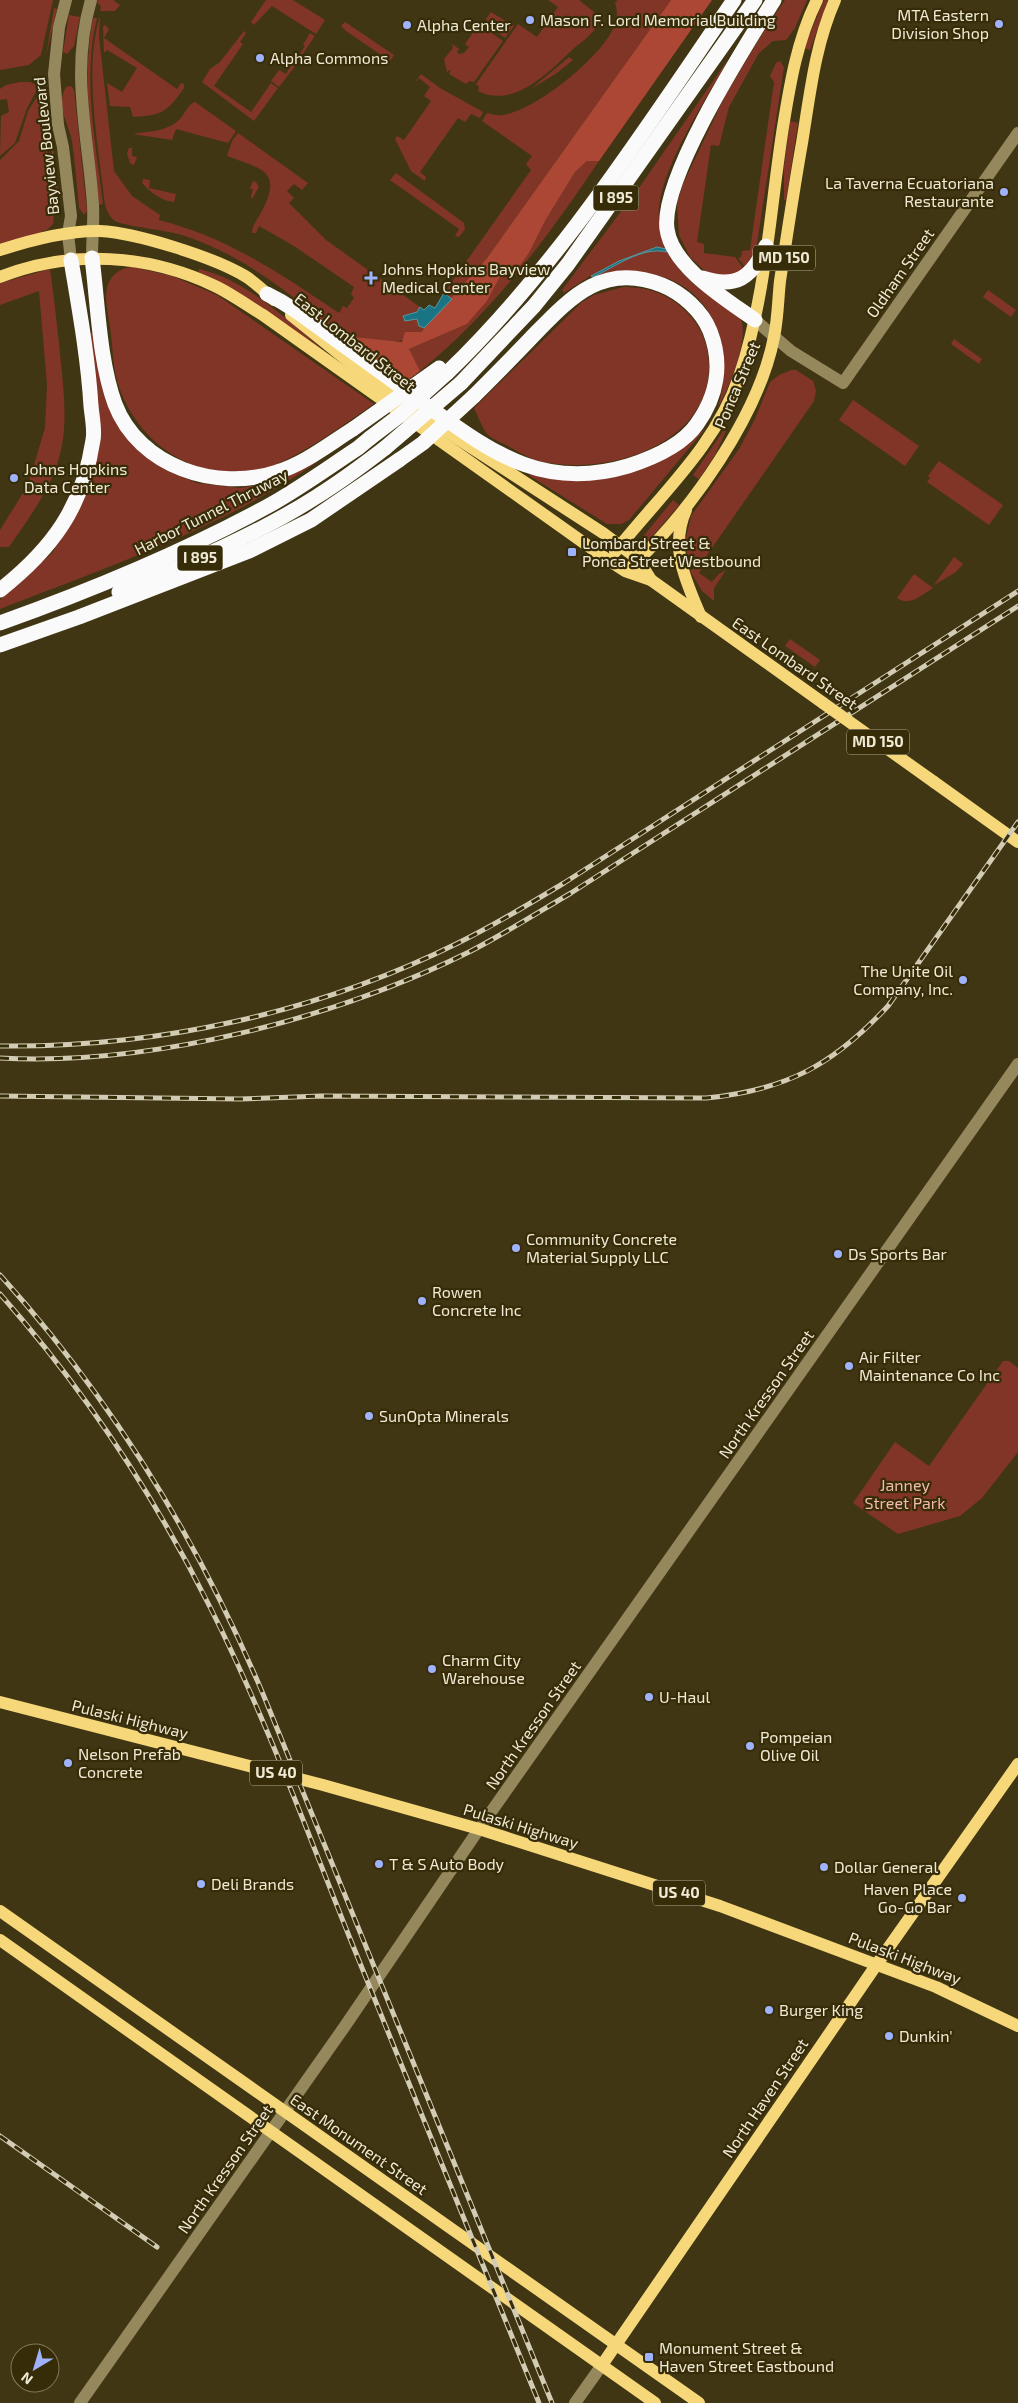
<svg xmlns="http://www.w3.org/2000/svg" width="1018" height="2403" viewBox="0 0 1018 2403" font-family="'Exo 2',sans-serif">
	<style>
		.green { fill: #813527 }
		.forest { fill: #ad4735 }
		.water { fill: #197483; stroke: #59979c }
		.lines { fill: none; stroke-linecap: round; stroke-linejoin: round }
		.minor { stroke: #96885d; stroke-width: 12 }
		.major { stroke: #f6d87b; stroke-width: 12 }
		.highway { stroke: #fafafa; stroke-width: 15 }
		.rail-casing { stroke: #d3ccb5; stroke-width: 5 }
		.rail { stroke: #372c08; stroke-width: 3; stroke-dasharray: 9; stroke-linecap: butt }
		.major-bridge { stroke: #f6d87b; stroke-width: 12 }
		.highway-bridge { stroke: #fafafa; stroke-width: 15 }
		.poi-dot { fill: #9fb3fd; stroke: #372c08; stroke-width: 2 }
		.labels { text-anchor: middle; stroke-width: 4.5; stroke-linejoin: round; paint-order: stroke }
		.shield { fill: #372c08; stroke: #b8b098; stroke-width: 1 }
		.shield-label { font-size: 15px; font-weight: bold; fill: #efe9d5 }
		.poi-label { font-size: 16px; fill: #efe9d5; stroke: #372c08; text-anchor: start }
		.street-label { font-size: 16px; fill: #efe9d5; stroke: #372c08 }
		.park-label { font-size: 16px; fill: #f2baaf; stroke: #372c08 }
	</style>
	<rect width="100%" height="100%" fill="#413613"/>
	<!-- green -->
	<g class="green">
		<path d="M0 0H53L41 55 29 65 0 70Z"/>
		<path d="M98 0H113L120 5 115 11H100L101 6 97 3Z"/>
		<path d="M266 0H293L325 20 316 34 272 6 254 25 251 22Z"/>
		<path d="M548 0H579L594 12 592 21 597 26C590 37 581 42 572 50 548 73 513 109 478 91L479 87 476 84 518 24 537 37 558 7Z"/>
		<path d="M618 0H671L487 258 452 299 444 293 531 170 526 164 532 156 482 121 487 113C492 114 497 116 502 115 534 112 605 55 615 24 618 17 617 9 615 2Z"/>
		<path d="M785 0H807L795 28 786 40 773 41 759 53 729 107 719 146 711 145 697 242 704 244V253L735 257 744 269 733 277 707 273 690 257 679 235 677 204 683 184 725 96 764 31Z"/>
		<path d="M824 0H828L810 50 804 48Z"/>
		<path d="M54 8 57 9 46 56Z"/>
		<path d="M491 12 514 26 505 38 488 26 486 19Z"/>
		<path d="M69 15 80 17 74 46 67 54 63 52Z"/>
		<path d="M100 16 99 37 114 171 132 196 160 215 159 220C227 237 281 274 339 313L343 306 347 308 354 298 351 294 354 287 294 246 259 226 256 233H252C252 226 258 218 262 211 283 170 261 169 227 156L232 141 238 133 308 183 302 190 294 184 287 191 294 198 289 203 326 240 420 307 417 312 403 316 415 320 417 318 419 326 424 328C408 349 375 339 353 337L350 343C297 300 248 256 182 235 170 231 119 225 115 221 110 217 107 212 105 205 99 149 83 70 100 16Z"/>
		<path d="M93 18H97C82 78 96 144 103 204L99 205C92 142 81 80 93 18Z"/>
		<path d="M345 22 394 55 390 61 346 31 341 26Z"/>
		<path d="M479 24 503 41 474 82 469 81 466 84 449 74 451 69 447 72 444 59 453 48 452 44 459 49 457 52 459 54 464 53 469 47 465 44Z"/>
		<path d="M105 25 109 29 104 38 177 89 181 83 184 84V88C167 112 163 115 133 117L130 107 110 106 107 83 122 92 137 68 107 50 104 53 103 26Z"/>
		<path d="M244 31 246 33 240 42 243 44 214 86 251 112 271 83 278 88 254 121 202 82 210 69 220 62Z"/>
		<path d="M310 33 315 36 300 58 298 57 305 46 303 45Z"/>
		<path d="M569 57 573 60 557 73 531 89Z"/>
		<path d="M729 58C707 99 655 174 659 220 662 259 688 282 719 303 724 307 733 310 738 315 753 330 729 390 718 407 736 348 712 280 644 273 628 271 610 276 594 278L590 276 564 293 562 290 641 185Z"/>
		<path d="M780 61 784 67 756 250 745 267 738 258 741 257 742 251 750 250 774 82 770 76 776 63Z"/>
		<path d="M292 64 295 66 279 87 271 81 279 70 286 74Z"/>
		<path d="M421 74 440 88 483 112 480 118 471 114 465 122 458 118 420 172 426 177 425 181 411 171 395 139 397 136 404 140 431 101 424 96 430 87 419 78 413 85Z"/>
		<path d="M20 82H30L39 86 27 108 15 143 0 156 1 116 9 112 7 99 0 100V89L6 85Z"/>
		<path d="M71 86 74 90 87 211 84 215 79 208C77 185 75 163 72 141 69 123 55 106 66 87Z"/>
		<path d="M39 94H41L54 213 53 224 47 230 42 231V233L0 244V160L19 141 28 111Z"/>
		<path d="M46 94 49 104 60 210H57Z"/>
		<path d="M195 102 236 131 228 143 176 129 172 140 133 134C149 131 166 132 179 120 185 114 187 105 195 102Z"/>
		<path d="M790 121 798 123 786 200H784V167Z"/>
		<path d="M129 148H132V156L137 157 134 165 130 163 127 153Z"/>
		<path d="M587 161H599C549 236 491 314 420 371L409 349 467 324 487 301 501 275 516 271 529 253 545 221 575 172Z"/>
		<path d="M396 173 464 223 465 229 459 237 455 236 459 229 390 180Z"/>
		<path d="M143 179 150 180 149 188 176 194 174 202C162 201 150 192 142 183Z"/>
		<path d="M253 181 256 182 259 187 252 199 251 196 253 190 250 188Z"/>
		<path d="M133 267 172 276 217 295 374 404C346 423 294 461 263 469 199 486 137 444 118 384 113 368 113 351 111 335 110 320 102 296 109 282 114 272 122 268 133 267Z"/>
		<path d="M50 269C54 297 57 325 60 353 63 387 69 424 59 458 50 491 28 519 9 547H0V530L28 485 45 428 47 385 39 291 0 305V283Z"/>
		<path d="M199 269C250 281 290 323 329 355L198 272Z"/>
		<path d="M623 287C653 287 677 297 695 322 707 338 711 359 708 379 697 450 600 476 539 461 528 458 517 451 508 446 502 443 493 439 488 435 482 428 478 416 474 408L582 302 594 295Z"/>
		<path d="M988 290 1016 310 1011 317 983 297Z"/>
		<path d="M90 333H93L99 354 104 395 116 422 156 463 168 471 197 483 240 488 274 482 320 460C223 528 110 566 0 609V600L52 553 80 508 100 427Z"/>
		<path d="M954 339 982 359 979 364 951 344Z"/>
		<path d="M791 370H796L813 381 816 391 814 401 705 558 690 569 685 542 691 516 739 449 755 419 770 382 779 375Z"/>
		<path d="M853 400 919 446 905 466 839 420Z"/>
		<path d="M706 428 629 520 621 524H607L530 476V474L566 480 694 438Z"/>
		<path d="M724 430 726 431 715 455 699 479 693 475Z"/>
		<path d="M939 461 1003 505 989 525 927 482 930 478 928 476Z"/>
		<path d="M673 500 679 505 645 545 641 546V539Z"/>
		<path d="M954 557 963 564 956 572 934 585Z"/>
		<path d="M707 559 699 573 712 582 719 574 726 570 714 588V601L702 591 690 571Z"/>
		<path d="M914 574 933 588C921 595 910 607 897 598Z"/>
		<path d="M790 639 820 660 815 667 785 646Z"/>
		<path d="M1003 1361H1009L1018 1368V1452L982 1498 960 1516 898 1534 853 1503 895 1442 929 1466Z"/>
	</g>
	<!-- forest -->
	<path class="forest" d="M671 0H712L599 161H587L575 172 545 221 529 253 516 271 501 275 487 301 467 324 409 349 420 371 405 382 350 343 353 337 402 342 405 332H421L487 258Z"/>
	<!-- water -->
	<g class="water">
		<path d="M657 247 666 249 667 252C642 246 615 267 593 277L591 276 619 261Z"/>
		<path d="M444 293 452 299 424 328 419 326 417 319 405 321 403 316 417 312 420 307 424 310 429 305 435 308Z"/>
	</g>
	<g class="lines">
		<!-- minor -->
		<g class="minor">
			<path d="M66 0 59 27 54 74 58 125 63 147 71 216 68 234 71 260"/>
			<path d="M91 0C70 72 88 133 93 205 94 222 92 240 92 258"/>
			<path d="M755 320 791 351 843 383 1018 133"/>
			<path d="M80 2403 345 2026 479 1829 1018 1064"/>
			<path d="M575 2403 602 2365"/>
		</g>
		<!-- major -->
		<g class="major">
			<path d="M0 250C31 240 67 230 100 231 137 233 213 257 245 276 255 282 265 292 274 300"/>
			<path d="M0 277C71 249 149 254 217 287 233 295 248 306 263 315L608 560 625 571 651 580 823 703"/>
			<path d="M291 315 358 369 458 439 603 533 638 559 651 580"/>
			<path d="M686 510C669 548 686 581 701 617"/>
			<path d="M615 552C659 496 716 446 739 377 766 297 770 210 783 127 790 84 797 40 817 0"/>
			<path d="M633 565C691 511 759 415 774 337 778 318 778 299 780 281 787 235 794 188 802 143 810 94 815 45 835 0"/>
			<path d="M934 782 1018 842"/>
			<path d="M0 1702 323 1785 479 1829 720 1906 936 1987 1018 2026"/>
			<path d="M0 1911 699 2403"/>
			<path d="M0 1940 655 2403"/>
			<path d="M602 2365 877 1964 1018 1764"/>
		</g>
		<!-- highway -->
		<g class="highway">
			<path d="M92 258C98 304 99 360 115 404 139 467 217 492 277 472 304 464 329 444 353 429"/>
			<path d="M702 278C736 289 752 278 766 246"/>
			<path d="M267 294C296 308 316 326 342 344 372 366 403 388 433 410 496 456 547 490 628 466 653 458 682 446 697 424 717 396 723 364 710 331 702 311 682 293 662 285 602 261 569 299 531 338 512 358 493 377 474 396"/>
			<path d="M755 320C727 300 672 267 667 229 660 179 746 45 774 0"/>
			<path d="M447 373C560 264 645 129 734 0"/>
			<path d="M461 383 534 306 568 264 755 0"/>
			<path d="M0 590C52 549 83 507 93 440 95 430 92 417 91 406 88 357 79 308 71 260"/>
			<path d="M119 592C186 564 255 536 316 497 340 482 363 465 385 448"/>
			<path d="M0 623C92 590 182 553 268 506 299 489 329 467 358 448L370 438"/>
			<path d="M0 645 79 617 249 551 311 520 399 460"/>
		</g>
		<defs>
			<g id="rail">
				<path d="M0 1046C157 1048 317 1013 458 943 495 925 529 904 564 883L1018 591"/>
				<path d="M0 1058C153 1066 333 1019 469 952 504 934 537 913 571 893L1018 606"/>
				<path d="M0 1096 240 1099 321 1096 706 1098C787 1090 833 1065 888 1006L1018 822"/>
				<path d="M0 1275C112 1399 198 1540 263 1694L552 2403"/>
				<path d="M0 1294C84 1389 154 1495 211 1609 264 1714 305 1826 349 1936 412 2092 476 2247 539 2403"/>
				<path d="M0 2136 157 2247"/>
			</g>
		</defs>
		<!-- rail casing -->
		<use href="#rail" class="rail-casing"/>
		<!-- rail -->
		<use href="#rail" class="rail"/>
		<!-- major-bridge -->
		<path class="major-bridge" d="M823 703 934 782"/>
		<!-- highway-bridge -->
		<g class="highway-bridge">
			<path d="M353 429 439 368"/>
			<path d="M370 438 399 416 447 373"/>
			<path d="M385 448 461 383"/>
			<path d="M399 460 423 443 474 396"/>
		</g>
	</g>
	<!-- markers -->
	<g class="poi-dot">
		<circle cx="530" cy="20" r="5"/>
		<circle cx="999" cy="24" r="5"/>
		<circle cx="407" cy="25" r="5"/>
		<circle cx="260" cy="58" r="5"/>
		<circle cx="1004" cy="192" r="5"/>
		<path d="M368.5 270.5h5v5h5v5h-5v5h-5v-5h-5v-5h5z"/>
		<circle cx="14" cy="478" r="5"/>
		<rect x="567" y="547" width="10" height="10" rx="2.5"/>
		<circle cx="963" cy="980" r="5"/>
		<circle cx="516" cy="1248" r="5"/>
		<circle cx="838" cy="1254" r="5"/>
		<circle cx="422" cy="1301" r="5"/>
		<circle cx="849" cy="1366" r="5"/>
		<circle cx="369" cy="1416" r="5"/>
		<circle cx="432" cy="1669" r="5"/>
		<circle cx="649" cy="1697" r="5"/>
		<circle cx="750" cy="1746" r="5"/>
		<circle cx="68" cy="1763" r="5"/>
		<circle cx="379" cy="1864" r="5"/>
		<circle cx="824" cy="1867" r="5"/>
		<circle cx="201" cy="1884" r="5"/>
		<circle cx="962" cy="1898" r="5"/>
		<circle cx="769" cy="2010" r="5"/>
		<circle cx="889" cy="2036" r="5"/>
		<rect x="644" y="2352" width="10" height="10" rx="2.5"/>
	</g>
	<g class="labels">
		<!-- shield labels -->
		<g class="shield">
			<rect x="593.5" y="185.5" width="45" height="25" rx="4"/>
			<rect x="753" y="245.5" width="62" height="25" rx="4"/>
			<rect x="177.5" y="545.5" width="45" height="25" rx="4"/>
			<rect x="847" y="729.5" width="62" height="25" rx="4"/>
			<rect x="250" y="1760.5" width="52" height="25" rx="4"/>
			<rect x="653" y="1880.5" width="52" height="25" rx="4"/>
		</g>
		<g class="shield-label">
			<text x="616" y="203">I 895</text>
			<text x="784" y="263">MD 150</text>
			<text x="200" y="563">I 895</text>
			<text x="878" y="747">MD 150</text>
			<text x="276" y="1778">US 40</text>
			<text x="679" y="1898">US 40</text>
		</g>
		<!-- poi labels -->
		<g class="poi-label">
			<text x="989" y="21" text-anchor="end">MTA Eastern<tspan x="989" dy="18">Division Shop</tspan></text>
			<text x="540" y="26">Mason F. Lord Memorial Building</text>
			<text x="417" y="31">Alpha Center</text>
			<text x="270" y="64">Alpha Commons</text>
			<text x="994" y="189" text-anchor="end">La Taverna Ecuatoriana<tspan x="994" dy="18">Restaurante</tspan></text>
			<text x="382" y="275">Johns Hopkins Bayview<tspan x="382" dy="18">Medical Center</tspan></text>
			<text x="24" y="475">Johns Hopkins<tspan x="24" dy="18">Data Center</tspan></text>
			<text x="582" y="549">Lombard Street &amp;<tspan x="582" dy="18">Ponca Street Westbound</tspan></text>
			<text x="953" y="977" text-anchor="end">The Unite Oil<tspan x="953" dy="18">Company, Inc.</tspan></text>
			<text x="526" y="1245">Community Concrete<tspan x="526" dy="18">Material Supply LLC</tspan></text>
			<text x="848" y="1260">Ds Sports Bar</text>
			<text x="432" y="1298">Rowen<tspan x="432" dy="18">Concrete Inc</tspan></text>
			<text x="859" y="1363">Air Filter<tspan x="859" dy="18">Maintenance Co Inc</tspan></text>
			<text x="379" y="1422">SunOpta Minerals</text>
			<text x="442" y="1666">Charm City<tspan x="442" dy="18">Warehouse</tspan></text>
			<text x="659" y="1703">U-Haul</text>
			<text x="760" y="1743">Pompeian<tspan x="760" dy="18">Olive Oil</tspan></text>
			<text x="78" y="1760">Nelson Prefab<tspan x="78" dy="18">Concrete</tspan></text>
			<text x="389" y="1870">T &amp; S Auto Body</text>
			<text x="834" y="1873">Dollar General</text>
			<text x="211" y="1890">Deli Brands</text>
			<text x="952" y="1895" text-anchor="end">Haven Place<tspan x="952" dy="18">Go-Go Bar</tspan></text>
			<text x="779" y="2016">Burger King</text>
			<text x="899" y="2042">Dunkin'</text>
			<text x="659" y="2354">Monument Street &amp;<tspan x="659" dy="18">Haven Street Eastbound</tspan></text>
		</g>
		<!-- street labels -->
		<g class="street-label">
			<text transform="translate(46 146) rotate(-96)" y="6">Bayview Boulevard</text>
			<text transform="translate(900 273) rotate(-55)" y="6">Oldham Street</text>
			<text transform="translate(355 342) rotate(38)" y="6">East Lombard Street</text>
			<text transform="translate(737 385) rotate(-67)" y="6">Ponca Street</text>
			<text transform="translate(211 512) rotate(-27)" y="6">Harbor Tunnel Thruway</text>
			<text transform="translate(795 663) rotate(35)" y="6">East Lombard Street</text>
			<text transform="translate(766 1394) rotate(-55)" y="6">North Kresson Street</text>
			<text transform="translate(130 1719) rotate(14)" y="6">Pulaski Highway</text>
			<text transform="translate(533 1725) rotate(-55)" y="6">North Kresson Street</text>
			<text transform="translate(521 1826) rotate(17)" y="6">Pulaski Highway</text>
			<text transform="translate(905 1958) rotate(21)" y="6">Pulaski Highway</text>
			<text transform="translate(765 2098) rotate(-56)" y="6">North Haven Street</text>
			<text transform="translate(359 2144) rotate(35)" y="6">East Monument Street</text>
			<text transform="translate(225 2169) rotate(-55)" y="6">North Kresson Street</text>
		</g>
		<!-- park labels -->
		<g class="park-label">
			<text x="905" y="1491">Janney<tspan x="905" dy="18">Street Park</tspan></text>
		</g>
	</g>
	<!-- north arrow -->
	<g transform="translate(35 2368) rotate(218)"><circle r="24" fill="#372c08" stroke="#81785a"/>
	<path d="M0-4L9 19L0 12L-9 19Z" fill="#9fb3fd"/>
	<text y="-8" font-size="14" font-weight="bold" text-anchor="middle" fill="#efe9d5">N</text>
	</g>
</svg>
